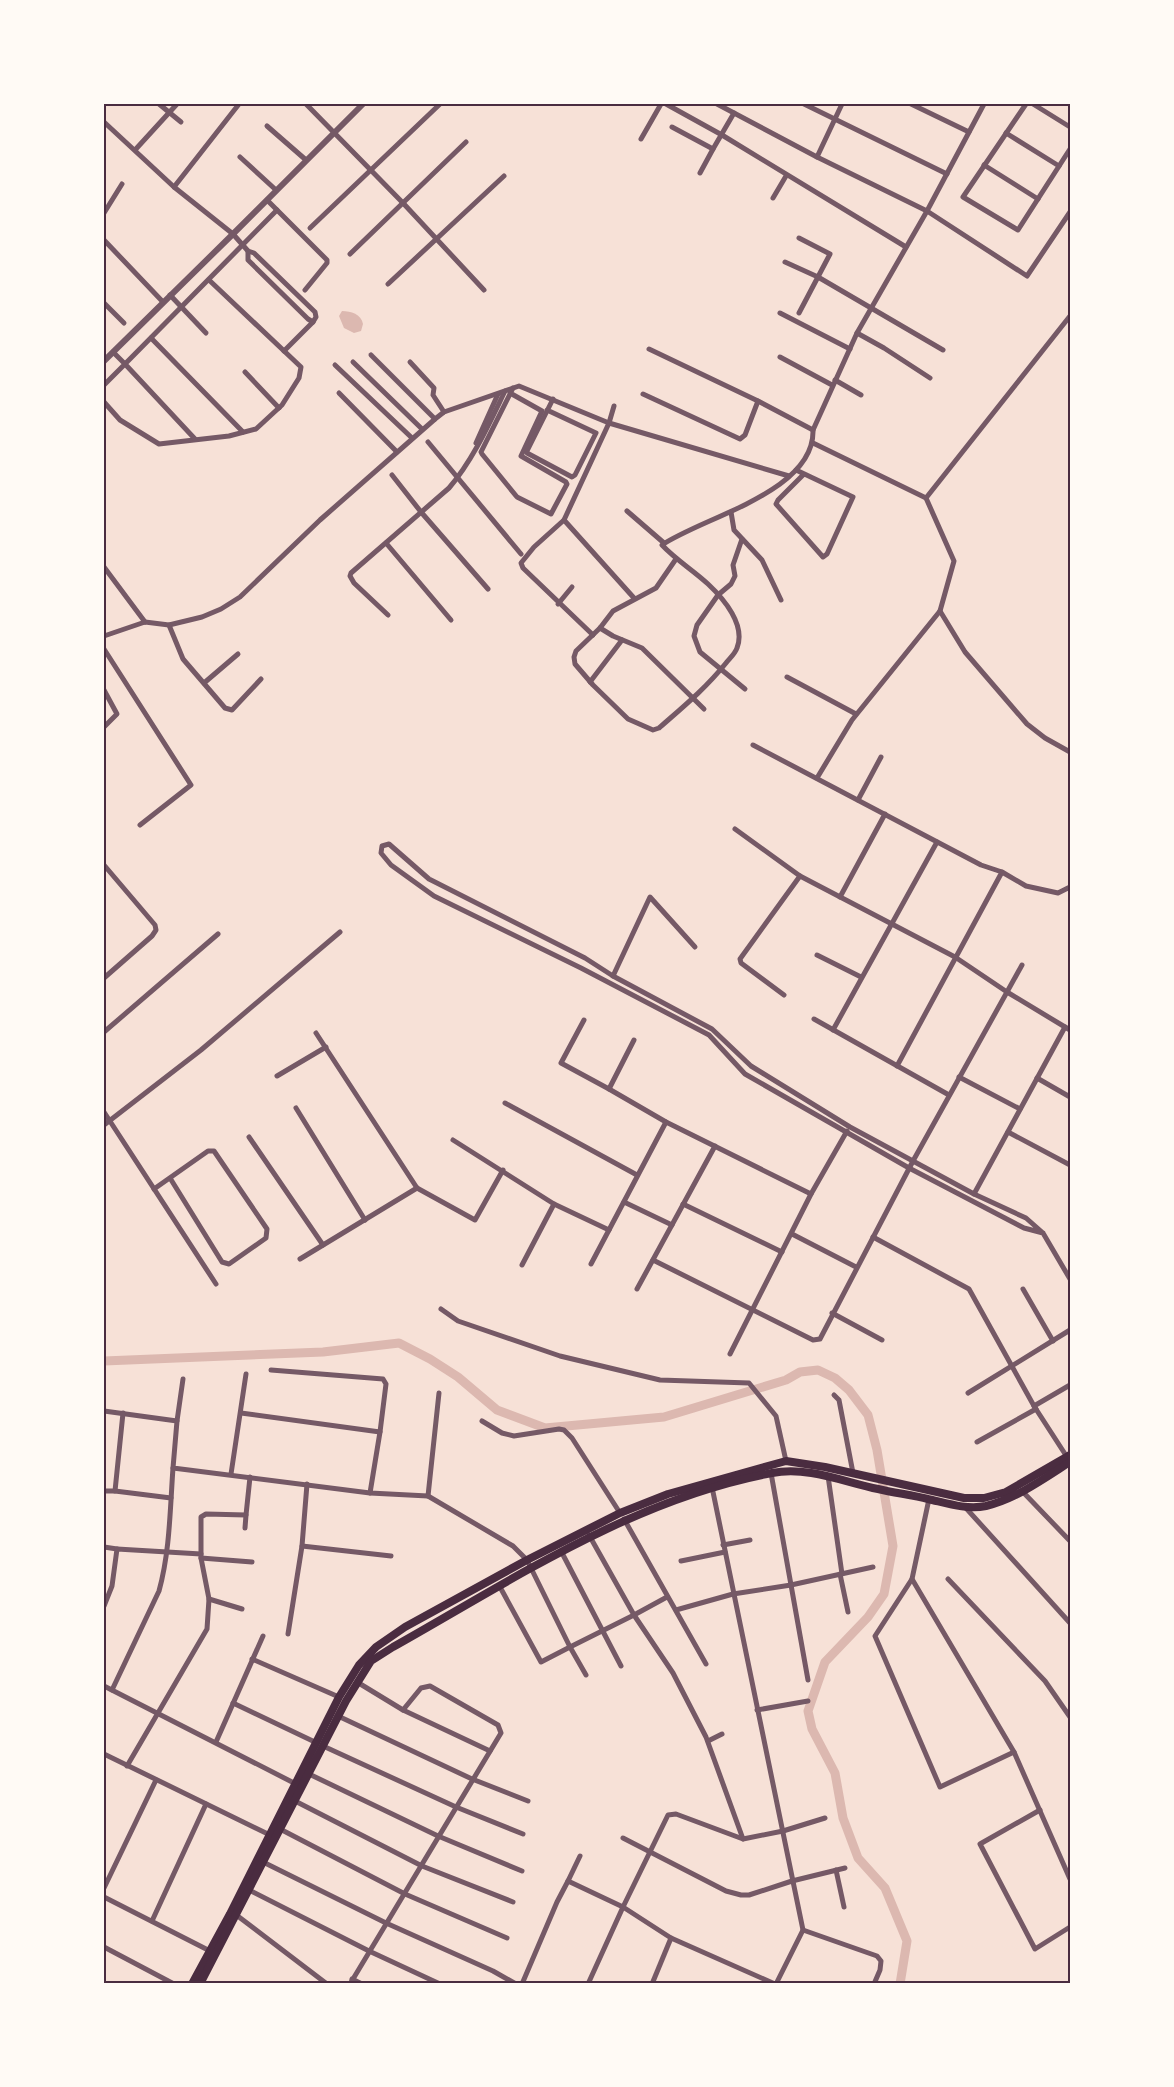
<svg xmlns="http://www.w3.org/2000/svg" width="1174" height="2087" viewBox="0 0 1174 2087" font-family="Rubik,sans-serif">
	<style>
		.water { fill: #dcb8b0 }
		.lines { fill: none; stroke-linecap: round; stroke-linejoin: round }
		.canal { stroke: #dcb8b0; stroke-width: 9 }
		.minor { stroke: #755966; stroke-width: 5 }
		.tertiary { stroke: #755966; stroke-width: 6 }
		.secondary { stroke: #4a2c40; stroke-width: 8 }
		.neatline { fill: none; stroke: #4a2c40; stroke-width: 2 }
	</style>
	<rect width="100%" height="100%" fill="#f7e1d7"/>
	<!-- water -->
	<path class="water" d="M342 311C351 311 361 314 363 324L361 331 354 333 344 328 339 316Z"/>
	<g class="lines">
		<!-- canal -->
		<path class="canal" d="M104 1361 323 1352 399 1343 430 1359 458 1377 497 1410 545 1428 664 1417 786 1380 800 1372 818 1370 835 1378 849 1390 868 1415 877 1450 893 1546 884 1594 868 1617 825 1662 808 1711 812 1729 835 1773 843 1818 858 1858 885 1888 907 1941 900 1984"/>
		<!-- minor -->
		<g class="minor">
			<path d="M159 104 181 122"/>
			<path d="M306 104 403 203 484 290"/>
			<path d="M666 104 722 135 906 247"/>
			<path d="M717 104 817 157 927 211 1027 276 1070 212"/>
			<path d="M804 104 947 174"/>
			<path d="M911 104 969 132"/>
			<path d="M1026 104 963 197 1018 230 1070 149"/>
			<path d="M1033 104 1070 127"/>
			<path d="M104 122 174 187 233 234 248 251 254 253 315 312 316 317 313 322 284 351"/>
			<path d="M267 126 306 160"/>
			<path d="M672 127 713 149 734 113"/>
			<path d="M1006 133 1059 166"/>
			<path d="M641 139 661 104"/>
			<path d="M135 150 177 104"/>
			<path d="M240 157 276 190"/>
			<path d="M817 157 842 104"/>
			<path d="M984 165 1038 199"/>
			<path d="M700 173 713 149"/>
			<path d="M174 187 239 104"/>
			<path d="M773 198 786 176"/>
			<path d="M267 200 327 260V263L305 290"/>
			<path d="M104 213 122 184"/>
			<path d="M310 228 440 104"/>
			<path d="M799 238 830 254 799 313"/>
			<path d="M104 240 163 302"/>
			<path d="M248 251V260L308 319 313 322"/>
			<path d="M350 254 466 142"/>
			<path d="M785 262 818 277 943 350"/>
			<path d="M388 284 504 176"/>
			<path d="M170 295 206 333"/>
			<path d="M104 303 124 323"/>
			<path d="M780 313 850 349"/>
			<path d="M857 333 884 348 930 378"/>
			<path d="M151 338 243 432"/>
			<path d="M649 349 758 401 813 430"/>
			<path d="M371 355 435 419"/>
			<path d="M780 357 832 385"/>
			<path d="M353 362 422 429"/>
			<path d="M410 362 434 388 433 395 444 412"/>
			<path d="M335 365 412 438"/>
			<path d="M245 372 279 408"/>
			<path d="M835 380 861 395"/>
			<path d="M104 385 125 364 113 352"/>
			<path d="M339 393 397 452"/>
			<path d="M510 393 542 411 521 456 566 482 567 484 551 514 517 497 482 454 481 452 513 388"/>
			<path d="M643 394 740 439 745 435 758 401"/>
			<path d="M104 402 120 420 159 444 229 436 256 429 282 405 299 378 301 367 209 280"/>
			<path d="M614 406 609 423 564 520 634 598"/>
			<path d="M547 410 596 433 575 475 572 477 527 453V451L553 399"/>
			<path d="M195 439 125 364 277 210"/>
			<path d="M428 442 521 554"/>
			<path d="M476 443 498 394"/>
			<path d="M813 443 926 498 954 561 940 611 965 652 1027 724 1045 738 1070 752"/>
			<path d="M796 470 853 497 827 554 823 557 776 504 778 500 804 474"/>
			<path d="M392 475 421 512 488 589"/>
			<path d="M926 498 1070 316"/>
			<path d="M627 511 664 543"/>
			<path d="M731 512 734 530 762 560 781 600"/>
			<path d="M564 520 534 547 521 563 523 568 593 635"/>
			<path d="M742 539 733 565 735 576 731 584 718 595 697 625 694 636 700 652 745 689"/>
			<path d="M386 543 451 620"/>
			<path d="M676 559 656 588 613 611 600 628 576 651 574 657 575 664 593 685 628 719 653 730 659 728C683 707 706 688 726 663 729 659 735 654 737 648 746 625 724 599 708 584 693 570 676 560 662 545 703 517 815 492 813 430L857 333 927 211 984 104"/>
			<path d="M104 567 145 622"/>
			<path d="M558 604 572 587"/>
			<path d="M388 615 354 583 350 576 351 573 449 488C473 460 489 424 505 391"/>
			<path d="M169 625 183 659 225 708 232 710 261 679"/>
			<path d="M600 628 613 636 642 648 704 709"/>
			<path d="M104 636 145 622 169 625 202 617 221 609 240 597 320 520 435 419 444 412 519 386 609 423 789 476"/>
			<path d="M104 649 191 785 140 825"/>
			<path d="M787 677 856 714"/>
			<path d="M590 682 622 640"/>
			<path d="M204 683 238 654"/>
			<path d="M104 690 117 714 104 727"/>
			<path d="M753 745 981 865 1002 872 897 1066"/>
			<path d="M817 778 852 720 940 611"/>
			<path d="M858 800 881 757"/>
			<path d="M735 829 800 876 955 957 1007 992 1022 965"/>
			<path d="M104 865 155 925 156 930 152 936 104 978"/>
			<path d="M1002 872 1026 886 1058 893 1070 887"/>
			<path d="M840 897 885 814"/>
			<path d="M817 955 861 977"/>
			<path d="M613 976 650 897 695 947"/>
			<path d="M784 995 741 963 740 959 800 876"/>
			<path d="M814 1019 949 1095"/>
			<path d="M584 1020 561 1063 609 1089 666 1122 811 1194"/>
			<path d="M833 1030 937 842"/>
			<path d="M104 1032 218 934"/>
			<path d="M316 1033 417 1188 475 1220 503 1170"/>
			<path d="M277 1076 326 1047"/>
			<path d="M959 1077 1020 1109"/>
			<path d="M1037 1078 1070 1097"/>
			<path d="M609 1089 634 1040"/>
			<path d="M505 1103 637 1175"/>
			<path d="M296 1108 365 1220"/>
			<path d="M104 1112 216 1284"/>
			<path d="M104 1125 201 1050 340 932"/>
			<path d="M1008 1132 1070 1165"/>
			<path d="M249 1137 323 1245"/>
			<path d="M453 1140 554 1204 609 1230"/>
			<path d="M154 1189 208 1151H214L267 1229 266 1238 229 1264 222 1262 170 1178"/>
			<path d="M974 1194 1065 1027"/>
			<path d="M624 1202 672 1225"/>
			<path d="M683 1204 782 1252"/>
			<path d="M1043 1233 1024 1228 909 1168 745 1074 709 1035 581 968 434 896 391 865 381 853 382 846 389 844 429 879 585 958 613 976 712 1029 751 1066 850 1127 974 1194 1026 1218 1043 1233 1070 1279"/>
			<path d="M792 1234 856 1267"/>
			<path d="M873 1237 969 1289 1034 1406 1067 1457"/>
			<path d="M300 1259 417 1188"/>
			<path d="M653 1260 813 1340 820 1339 913 1161 1007 992 1070 1030"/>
			<path d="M591 1264 666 1122"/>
			<path d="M522 1265 554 1204"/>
			<path d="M637 1289 715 1146"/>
			<path d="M1023 1289 1053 1341"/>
			<path d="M441 1309 458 1321 560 1356 660 1380 749 1383 776 1416 786 1461"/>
			<path d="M832 1313 882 1340"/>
			<path d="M730 1354 811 1194 847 1131"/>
			<path d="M968 1393 1070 1330"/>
			<path d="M834 1395 839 1400 853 1473"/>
			<path d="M1034 1406 1070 1385"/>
			<path d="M104 1411 177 1421 173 1468 370 1493 428 1496 439 1393"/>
			<path d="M241 1413 380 1432 386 1384 383 1379 271 1370"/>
			<path d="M177 1421 183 1379"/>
			<path d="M482 1421 502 1433 514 1436 559 1429 564 1430 572 1438 620 1513"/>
			<path d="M977 1442 1036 1409"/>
			<path d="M771 1473 808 1680"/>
			<path d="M231 1474 246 1374"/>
			<path d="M828 1476 842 1574"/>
			<path d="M712 1487 803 1930 776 1984"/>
			<path d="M104 1491H115L123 1413"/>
			<path d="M115 1491 171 1498"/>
			<path d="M1022 1491 1070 1541"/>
			<path d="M370 1493 380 1432"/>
			<path d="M428 1496 513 1546 527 1560 570 1647 634 1615 589 1535"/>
			<path d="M929 1499 912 1579 1014 1752"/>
			<path d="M965 1507 1070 1623"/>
			<path d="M624 1519 706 1664"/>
			<path d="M245 1528 246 1515"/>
			<path d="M723 1545 750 1540"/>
			<path d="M302 1546 391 1556"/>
			<path d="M104 1547 117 1549"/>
			<path d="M561 1551 621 1666"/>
			<path d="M201 1558 252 1562"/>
			<path d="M681 1561 725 1552"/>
			<path d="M840 1574 848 1612"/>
			<path d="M912 1579 875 1636 940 1787 1014 1752 1070 1879"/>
			<path d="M948 1579 1045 1681 1070 1717"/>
			<path d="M500 1587 541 1662 570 1647 586 1675"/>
			<path d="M667 1597 634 1615 673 1673 706 1737 743 1839"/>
			<path d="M209 1599 242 1609"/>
			<path d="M104 1606 112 1586 117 1549 201 1554"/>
			<path d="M676 1610 733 1594 791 1585 873 1567"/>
			<path d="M288 1634 302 1546 307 1484"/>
			<path d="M252 1659 339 1697"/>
			<path d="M357 1682 403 1710 490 1751"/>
			<path d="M104 1686 296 1784"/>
			<path d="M112 1690 159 1591C170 1551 170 1509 173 1468"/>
			<path d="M233 1703 317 1743"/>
			<path d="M757 1710 808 1701"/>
			<path d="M338 1716 472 1779 528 1801"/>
			<path d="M708 1741 722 1734"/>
			<path d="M216 1742 263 1636"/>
			<path d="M323 1746 456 1807 523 1834"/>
			<path d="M104 1754 270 1835"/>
			<path d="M127 1766 207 1629 209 1599 201 1558V1517L206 1514 246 1515 250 1477"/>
			<path d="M309 1774 438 1836 522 1871"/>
			<path d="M295 1801 422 1866 513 1902"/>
			<path d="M1040 1810 980 1844 1035 1949 1070 1927"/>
			<path d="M280 1829 405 1894 507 1938"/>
			<path d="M623 1838 726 1891 741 1895H749L792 1881 845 1868"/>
			<path d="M263 1862 386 1923 493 1971 516 1984"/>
			<path d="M836 1870 844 1907"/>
			<path d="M568 1881 580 1856"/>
			<path d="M104 1888 156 1780"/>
			<path d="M249 1890 369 1951 440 1984"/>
			<path d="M104 1897 210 1951"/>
			<path d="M235 1914 327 1984"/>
			<path d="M152 1921 206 1804"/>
			<path d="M803 1930 877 1956 881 1961 880 1970 874 1984"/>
			<path d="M104 1947 174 1984"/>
			<path d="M352 1979 362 1984"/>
			<path d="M350 1984 501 1733 498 1725 430 1686 421 1688 403 1710"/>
			<path d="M522 1984 557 1902 568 1881 623 1907 671 1938 775 1984"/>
			<path d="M588 1984 623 1907 668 1815 676 1814 743 1839 783 1831 825 1818"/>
			<path d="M652 1984 671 1938"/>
		</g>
		<!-- tertiary -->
		<path class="tertiary" d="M104 361 233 234 363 104"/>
		<!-- secondary -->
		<g class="secondary">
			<path d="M192 1984 230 1914 339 1697 359 1665 376 1647 405 1627 527 1560 620 1513 668 1494 786 1461 825 1467 964 1498H984L1006 1492 1070 1455"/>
			<path d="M200 1984 346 1701 371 1661 393 1647C514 1579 633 1499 772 1473 808 1466 844 1482 878 1489 895 1493 912 1495 928 1499 946 1503 966 1510 986 1506 1016 1499 1045 1478 1070 1462"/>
		</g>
	</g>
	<!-- border -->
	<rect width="1174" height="2087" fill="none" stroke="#fffaf5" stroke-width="210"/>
	<rect x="105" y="105" width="964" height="1877" class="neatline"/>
</svg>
